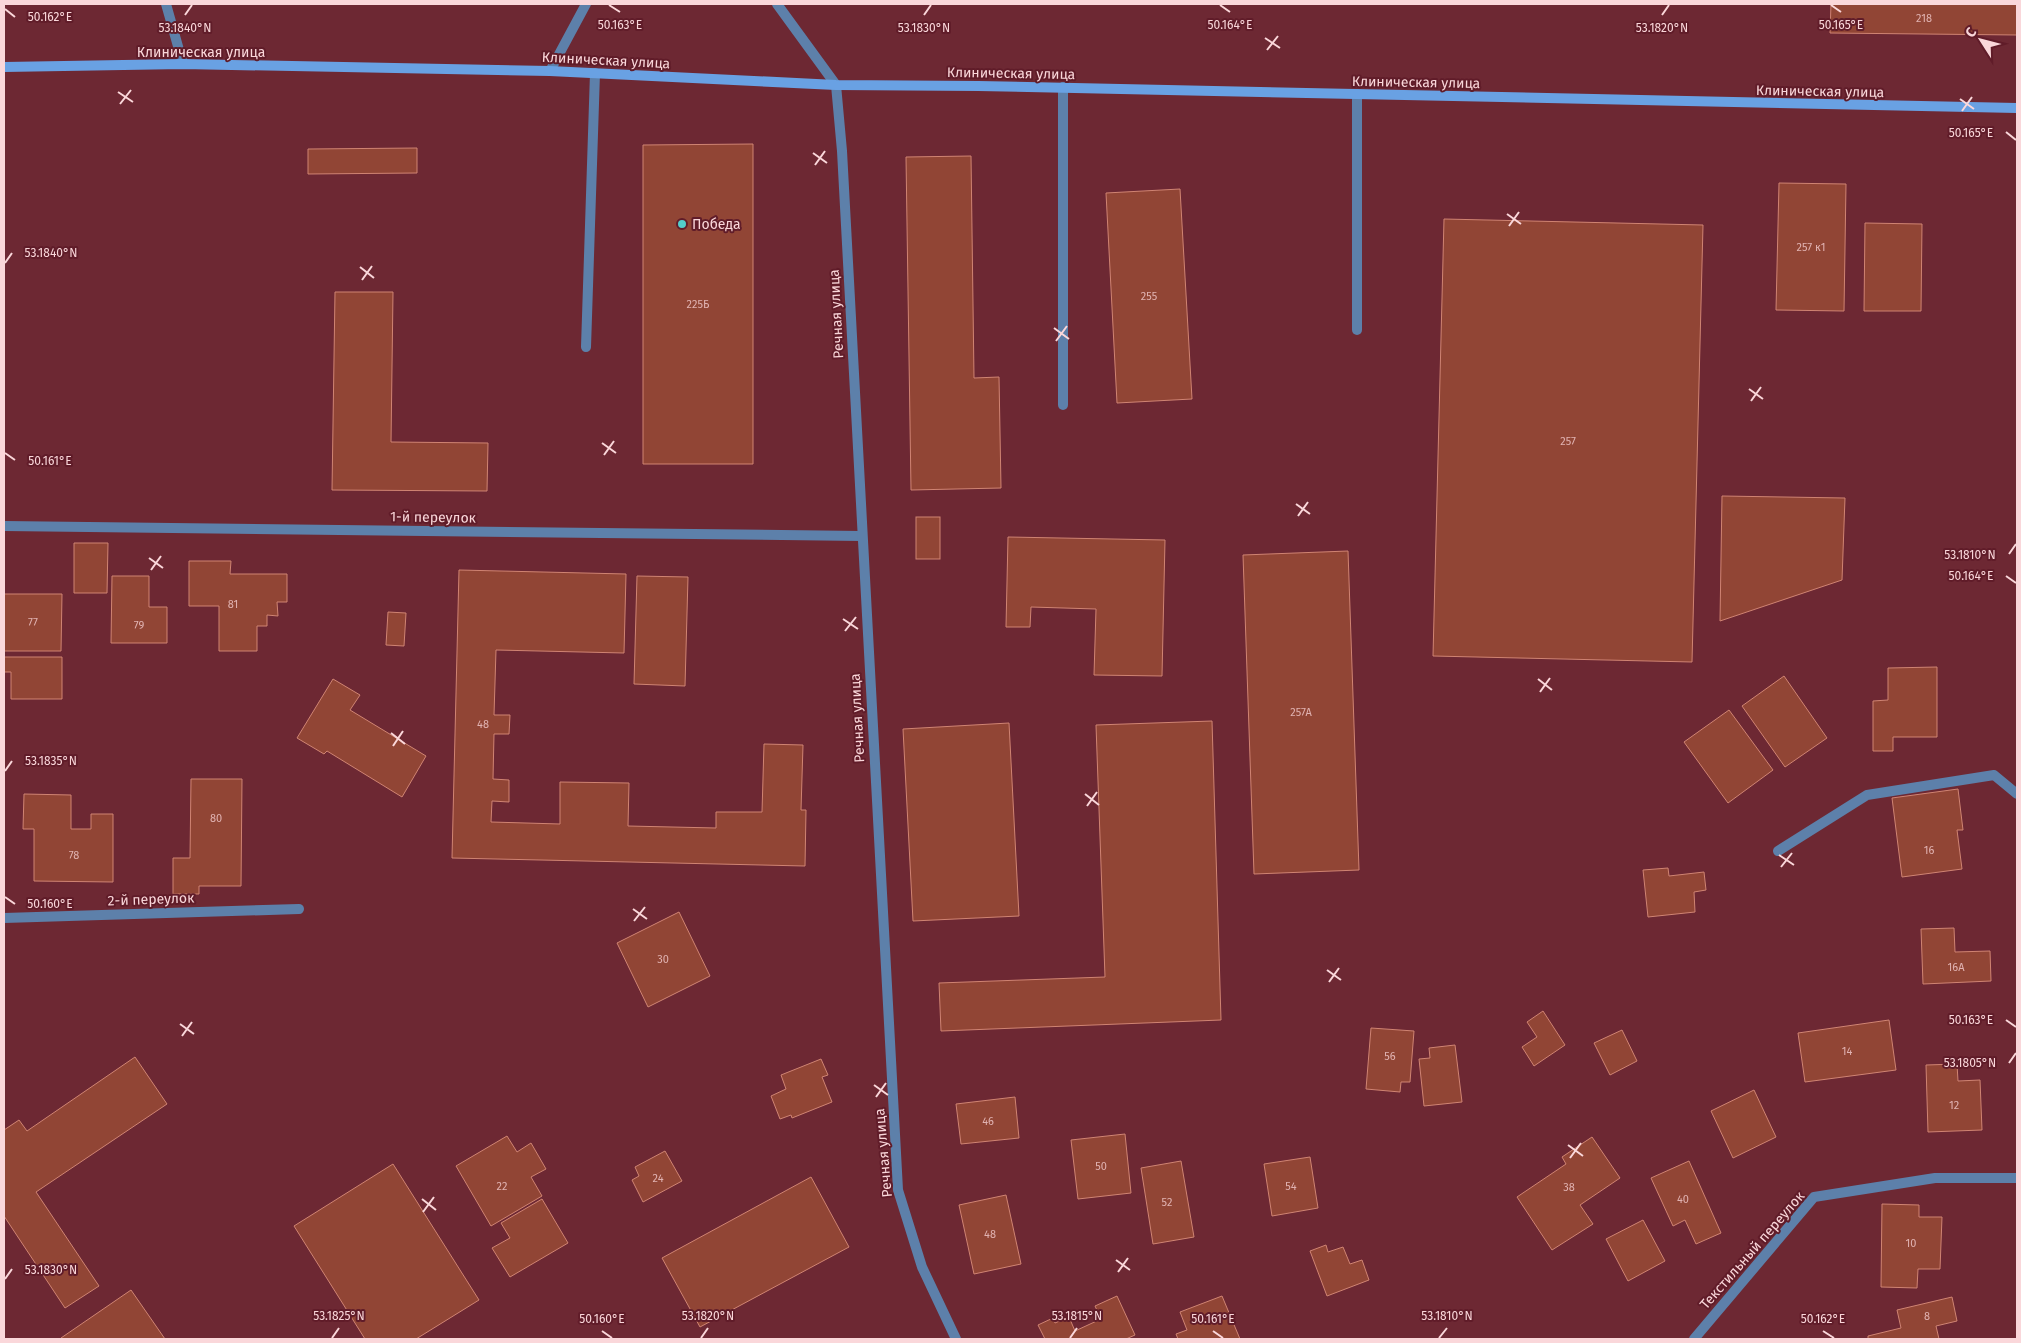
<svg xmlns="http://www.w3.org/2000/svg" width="2021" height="1343" viewBox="0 0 2021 1343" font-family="'Fira Sans',sans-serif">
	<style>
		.building { fill: #914535; stroke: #d08473 }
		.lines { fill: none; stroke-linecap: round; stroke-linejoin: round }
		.service { stroke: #5d80aa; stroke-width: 10 }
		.minor { stroke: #5d80aa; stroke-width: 10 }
		.tertiary { stroke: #5d80aa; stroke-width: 10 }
		.secondary { stroke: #69a1e3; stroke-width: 10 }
		.ticks { fill: none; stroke: #fad7da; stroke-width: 2 }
		.poi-dot { fill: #53cdca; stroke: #601c29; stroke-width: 2 }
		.labels { text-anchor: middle; stroke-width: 4; stroke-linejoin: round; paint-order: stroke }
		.number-label { font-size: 11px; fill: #e0b2b1 }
		.street-label { font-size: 14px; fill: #fad7da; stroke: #601c29 }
		.poi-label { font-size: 14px; fill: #fad7da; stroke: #601c29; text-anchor: start }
		.ticks-label { font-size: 12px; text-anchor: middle; fill: #fad7da; stroke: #601c29; stroke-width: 4; stroke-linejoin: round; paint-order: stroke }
	</style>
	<rect width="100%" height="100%" fill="#6d2833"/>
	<!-- building -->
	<g class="building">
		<path d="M1831 4H2017V35L1830 33Z"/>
		<path d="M753 144V464H643V145Z"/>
		<path d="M417 148V173L308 174V149Z"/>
		<path d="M971 156 974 378 999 377 1001 488 911 490 906 157Z"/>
		<path d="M1779 183 1846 184 1844 311 1776 310Z"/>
		<path d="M1180 189 1192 399 1117 403 1106 193Z"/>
		<path d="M1444 219 1703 225 1692 662 1433 656Z"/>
		<path d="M1865 223 1922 224 1921 311H1864Z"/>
		<path d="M335 292H393L391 442 488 443 487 491 332 490Z"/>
		<path d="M1722 496 1845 498 1842 580 1720 621Z"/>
		<rect x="916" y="517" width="24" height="42"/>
		<path d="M1008 537 1165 540 1162 676 1094 675 1096 609 1031 607 1030 627H1006Z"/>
		<path d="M74 543H108L107 593H74Z"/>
		<path d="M1348 551 1359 870 1254 874 1243 555Z"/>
		<path d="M189 561H231L230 574H287V602H277L278 616 267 615V626H257V651H219V606H189Z"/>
		<path d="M459 570 626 574 624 653 496 650 494 715H510L509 734H494L493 779 509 780V802L492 801 491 822 560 824V782L629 783 628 826 716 828V812H762L764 744 803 745 801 810H806L805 866 452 858Z"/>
		<path d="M112 576H149V607H167V643H111Z"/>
		<path d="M637 576 688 577 685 686 634 684Z"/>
		<path d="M4 594H62L61 651H4Z"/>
		<path d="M388 612 406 613 404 646 386 645Z"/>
		<path d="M4 657H62V699H11V672H4Z"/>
		<path d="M1937 667V737H1893V751H1873V701L1888 700V668Z"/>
		<path d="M1784 676 1827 738 1785 767 1742 706Z"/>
		<path d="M333 679 360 695 350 710 426 756 402 797 327 751 324 754 297 738Z"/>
		<path d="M1729 710 1773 770 1728 803 1684 742Z"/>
		<path d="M1212 721 1221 1020 941 1031 939 983 1105 977 1096 725Z"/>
		<path d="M1009 723 1019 916 913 921 903 729Z"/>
		<path d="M191 779H242L241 886H199V894H173V858H190Z"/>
		<path d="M1958 789 1963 830H1957L1962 869 1902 877 1892 798Z"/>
		<path d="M24 794 71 795V829H91V814H113V882L34 881V829H23Z"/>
		<path d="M1668 868 1669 876 1704 872 1706 890 1694 892 1695 912 1648 917 1643 870Z"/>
		<path d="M679 912 710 976 648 1007 617 943Z"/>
		<path d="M1954 928 1955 952 1990 951 1991 981 1923 984 1921 929Z"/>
		<path d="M1543 1011 1565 1045 1534 1066 1522 1047 1537 1037 1527 1022Z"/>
		<path d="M1889 1020 1896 1070 1805 1082 1798 1033Z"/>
		<path d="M1371 1028 1414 1031 1410 1082H1401L1400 1092 1366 1089Z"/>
		<path d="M1622 1030 1637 1061 1610 1075 1594 1043Z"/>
		<path d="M1455 1045 1462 1102 1424 1106 1419 1059 1430 1058 1429 1048Z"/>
		<path d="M135 1057 167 1104 36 1192 99 1286 65 1308 4 1216V1130L19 1120 27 1131Z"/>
		<path d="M821 1059 828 1075 822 1077 832 1102 792 1118 791 1115 780 1119 771 1096 786 1089 781 1075Z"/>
		<path d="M1957 1064 1958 1081 1980 1080 1982 1130 1928 1132 1926 1065Z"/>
		<path d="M1754 1090 1776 1137 1733 1158 1711 1111Z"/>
		<path d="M1015 1097 1019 1138 961 1144 956 1104Z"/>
		<path d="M1125 1134 1131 1193 1078 1199 1071 1140Z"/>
		<path d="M507 1136 517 1152 531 1143 546 1169 531 1177 542 1196 491 1226 456 1166Z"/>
		<path d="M1592 1137 1620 1178 1580 1205 1593 1224 1552 1250 1517 1197 1566 1164 1562 1157Z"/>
		<path d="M665 1151 682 1181 643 1202 632 1180 639 1176 635 1167Z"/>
		<path d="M1310 1157 1318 1208 1272 1216 1264 1164Z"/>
		<path d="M1181 1161 1194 1237 1153 1244 1141 1168Z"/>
		<path d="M1689 1161 1721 1233 1696 1244 1685 1220 1673 1226 1651 1178Z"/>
		<path d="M393 1164 479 1300 416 1339H365L294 1226Z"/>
		<path d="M811 1177 849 1247 700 1327 662 1258Z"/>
		<path d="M1006 1195 1021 1264 974 1274 959 1205Z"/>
		<path d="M542 1199 568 1243 510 1277 492 1248 510 1238 501 1223Z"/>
		<path d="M1882 1204 1919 1205V1217H1942L1940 1269H1918L1917 1288 1881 1287Z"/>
		<path d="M1643 1220 1665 1261 1628 1281 1606 1239Z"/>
		<path d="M1326 1245 1328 1252 1343 1247 1350 1264 1362 1260 1369 1280 1327 1296 1310 1251Z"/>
		<path d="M131 1290 165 1339H62L61 1338Z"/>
		<path d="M1117 1296 1135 1335 1126 1339H1045L1038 1325 1053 1318 1055 1323 1069 1317 1075 1331 1101 1319 1095 1306Z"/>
		<path d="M1222 1296 1240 1339H1178L1176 1334 1187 1330 1180 1312Z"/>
		<path d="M1952 1297 1957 1321 1936 1326 1939 1339H1868V1336L1901 1328 1897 1310Z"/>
	</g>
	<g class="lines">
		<!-- service -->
		<g class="service">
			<path d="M166 4 183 64"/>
			<path d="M777 4 836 85"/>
			<path d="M1063 87V405"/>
			<path d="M1357 94V330"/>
			<path d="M586 347 595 73"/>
		</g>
		<!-- minor -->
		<g class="minor">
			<path d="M4 526 861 536"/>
			<path d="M1778 851 1867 795 1994 775 2017 794"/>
			<path d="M4 918 299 909"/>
			<path d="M1694 1339 1814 1197 1935 1178H2017"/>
		</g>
		<!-- tertiary -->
		<g class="tertiary">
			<path d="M550 71 586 4"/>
			<path d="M836 85 842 151 898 1190 922 1267 956 1339"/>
		</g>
		<!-- secondary -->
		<path class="secondary" d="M4 67 183 64 550 71 836 85 978 86 2017 108"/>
	</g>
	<!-- ticks -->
	<path class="ticks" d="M609 5 620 12M1220 5 1230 12M1831 5 1841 12M5 9 15 17M185 15 192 5M924 15 931 5M1662 15 1669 5M1265 38 1280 48M1267 50 1278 36M118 92 133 102M1960 99 1974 109M120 104 131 90M1962 111 1972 97M2006 132 2016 140M813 153 827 163M815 165 825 151M1507 214 1521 224M1509 226 1519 212M5 263 12 253M360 267 374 278M362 280 372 266M1054 328 1069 339M1056 341 1067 326M1749 389 1763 399M1751 401 1761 387M602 443 616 453M5 453 15 460M604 455 614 441M1296 504 1310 514M1298 516 1308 502M2009 554 2016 544M149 558 163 568M151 570 161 556M2006 576 2016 583M843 619 858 629M845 631 856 617M1538 679 1552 690M1540 692 1550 678M391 733 405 744M393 746 403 731M5 771 12 761M1085 794 1099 805M1087 806 1097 792M1779 855 1794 865M1781 867 1792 853M5 897 15 904M633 909 647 919M634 921 645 907M1327 970 1341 980M1329 982 1339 968M2006 1020 2016 1027M180 1024 194 1034M182 1036 192 1022M2009 1063 2016 1053M874 1085 888 1095M876 1097 886 1083M1568 1145 1583 1156M1570 1158 1581 1143M422 1199 436 1210M423 1212 434 1197M1116 1260 1130 1270M1118 1272 1128 1258M5 1279 12 1269M602 1331 612 1338M1213 1331 1223 1338M1823 1331 1834 1338M332 1338 339 1328M701 1338 708 1328M1070 1338 1077 1328M1439 1338 1447 1328"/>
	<!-- markers -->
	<circle class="poi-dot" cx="682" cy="224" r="5"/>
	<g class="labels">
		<!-- number labels -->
		<g class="number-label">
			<text x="1924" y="22">218</text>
			<text x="1811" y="251">257 к1</text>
			<text x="1149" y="300">255</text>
			<text x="698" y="308">225Б</text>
			<text x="1568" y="445">257</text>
			<text x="233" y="608">81</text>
			<text x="33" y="626">77</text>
			<text x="139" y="629">79</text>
			<text x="1301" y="716">257А</text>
			<text x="483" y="728">48</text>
			<text x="216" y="822">80</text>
			<text x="1929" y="854">16</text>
			<text x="74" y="859">78</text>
			<text x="663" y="963">30</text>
			<text x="1956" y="971">16А</text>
			<text x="1847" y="1055">14</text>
			<text x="1390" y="1060">56</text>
			<text x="1954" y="1109">12</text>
			<text x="988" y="1125">46</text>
			<text x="1101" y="1170">50</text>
			<text x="658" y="1182">24</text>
			<text x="502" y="1190">22</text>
			<text x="1291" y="1190">54</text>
			<text x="1569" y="1191">38</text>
			<text x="1683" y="1203">40</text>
			<text x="1167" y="1206">52</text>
			<text x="990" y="1238">48</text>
			<text x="1911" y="1247">10</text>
			<text x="1927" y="1320">8</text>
		</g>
		<!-- street labels -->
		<g class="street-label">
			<text x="201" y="57">Клиническая улица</text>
			<text transform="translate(606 60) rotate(3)" y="5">Клиническая улица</text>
			<text transform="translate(1011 73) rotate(1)" y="5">Клиническая улица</text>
			<text transform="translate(1416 82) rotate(1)" y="5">Клиническая улица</text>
			<text transform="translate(1820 91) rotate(1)" y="5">Клиническая улица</text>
			<text transform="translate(836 314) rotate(-93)" y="5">Речная улица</text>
			<text transform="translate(433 517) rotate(1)" y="5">1-й переулок</text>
			<text transform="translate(857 718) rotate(-93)" y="5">Речная улица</text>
			<text transform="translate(151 899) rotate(-2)" y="5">2-й переулок</text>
			<text transform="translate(883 1153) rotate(-95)" y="5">Речная улица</text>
			<text transform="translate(1752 1250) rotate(-49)" y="5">Текстильный переулок</text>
		</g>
		<!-- poi labels -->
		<g class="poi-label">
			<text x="692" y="229">Победа</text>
		</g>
	</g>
	<g class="ticks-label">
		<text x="50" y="21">50.162°E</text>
		<text x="1841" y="29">50.165°E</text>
		<text x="620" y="29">50.163°E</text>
		<text x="1230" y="29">50.164°E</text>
		<text x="185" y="32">53.1840°N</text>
		<text x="924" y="32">53.1830°N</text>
		<text x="1662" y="32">53.1820°N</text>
		<text x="1971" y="137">50.165°E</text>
		<text x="51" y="257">53.1840°N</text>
		<text x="50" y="465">50.161°E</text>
		<text x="1970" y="559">53.1810°N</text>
		<text x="1971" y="580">50.164°E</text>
		<text x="51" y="765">53.1835°N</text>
		<text x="50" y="908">50.160°E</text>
		<text x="1971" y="1024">50.163°E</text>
		<text x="1970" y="1067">53.1805°N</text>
		<text x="51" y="1274">53.1830°N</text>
		<text x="339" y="1320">53.1825°N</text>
		<text x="708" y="1320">53.1820°N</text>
		<text x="1077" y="1320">53.1815°N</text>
		<text x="1447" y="1320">53.1810°N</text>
		<text x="602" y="1323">50.160°E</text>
		<text x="1213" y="1323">50.161°E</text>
		<text x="1823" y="1323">50.162°E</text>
	</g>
	<!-- border -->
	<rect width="2021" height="1343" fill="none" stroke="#fad7da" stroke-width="10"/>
	<!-- north arrow -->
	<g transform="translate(1981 40) rotate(306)" stroke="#601c29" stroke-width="4" paint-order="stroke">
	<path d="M0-4L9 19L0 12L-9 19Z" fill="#fad7da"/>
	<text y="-8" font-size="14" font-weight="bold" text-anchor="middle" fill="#fad7da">С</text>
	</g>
</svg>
